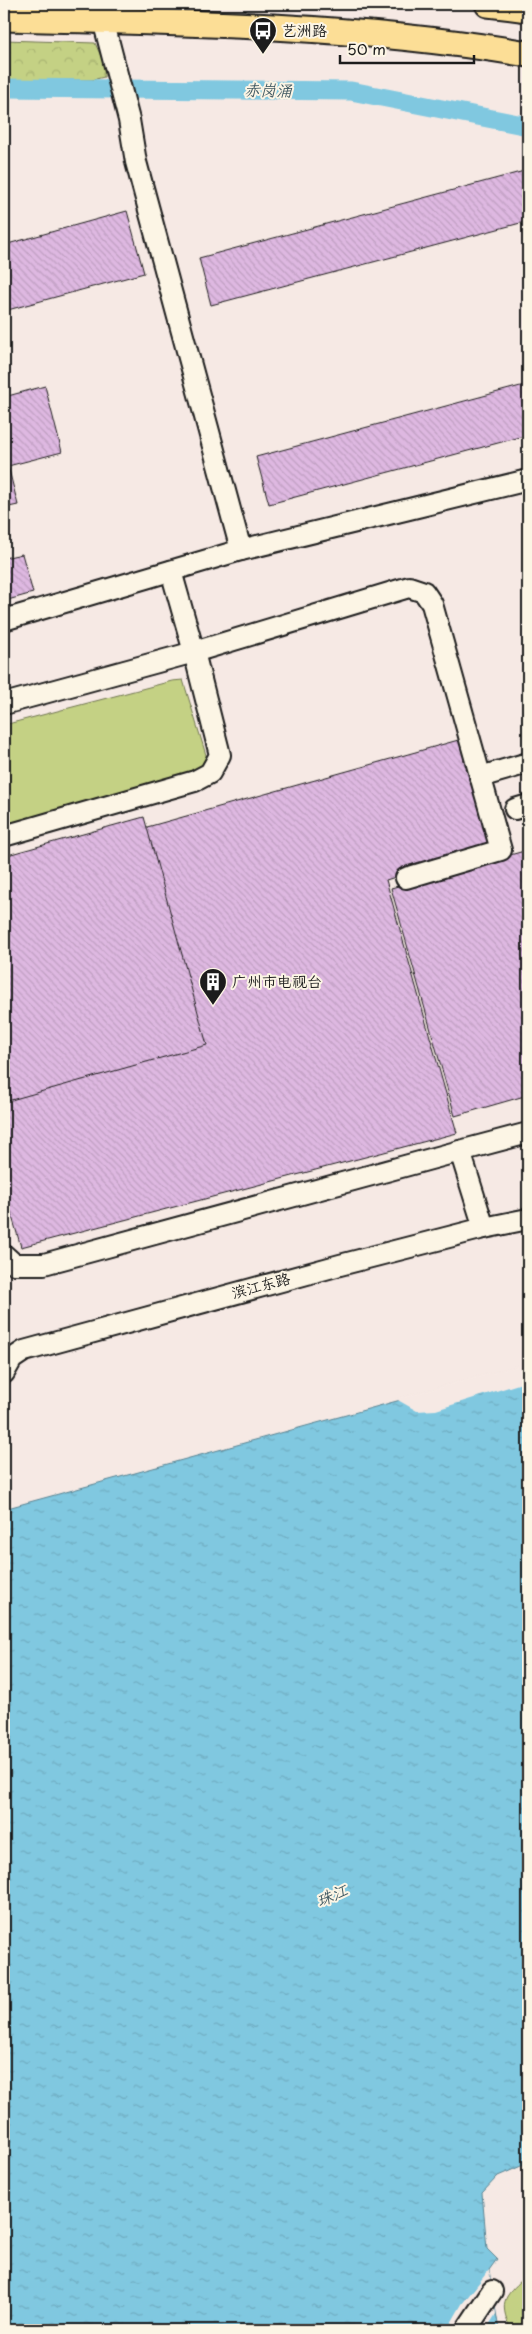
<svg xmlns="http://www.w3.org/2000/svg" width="532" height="2334" viewBox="0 0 532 2334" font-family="'Playpen Sans','LXGW WenKai TC',sans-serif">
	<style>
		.grass { fill: #c4d184; stroke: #707650 }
		.forest { fill: url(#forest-crowns); stroke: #707650 }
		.water { fill: url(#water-ripples); stroke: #588392 }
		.pier { fill: #f6e9e4 }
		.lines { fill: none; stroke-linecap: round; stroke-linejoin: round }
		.canal { stroke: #80c8e0; stroke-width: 19 }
		.building { fill: url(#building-back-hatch); stroke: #1c1c1c }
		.minor-casing { stroke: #1c1c1c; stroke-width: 24 }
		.major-casing { stroke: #1c1c1c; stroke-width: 29 }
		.minor { stroke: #fcf5e5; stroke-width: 20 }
		.major { stroke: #fcde96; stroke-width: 25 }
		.labels { text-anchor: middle; stroke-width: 4; stroke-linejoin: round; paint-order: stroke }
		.poi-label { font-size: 15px; fill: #1c1c1c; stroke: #fcf5e5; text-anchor: start }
		.street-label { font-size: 15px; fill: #1c1c1c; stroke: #fcf5e5 }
		.water-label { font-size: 16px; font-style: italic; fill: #3f5861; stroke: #fcf5e5 }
	</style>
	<defs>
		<pattern id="forest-crowns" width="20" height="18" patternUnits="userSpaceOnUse" patternTransform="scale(1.25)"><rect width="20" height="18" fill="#c4d184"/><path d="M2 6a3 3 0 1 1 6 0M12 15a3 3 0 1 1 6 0" fill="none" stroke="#a8b371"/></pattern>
		<pattern id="water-ripples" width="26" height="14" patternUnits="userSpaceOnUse" patternTransform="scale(1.25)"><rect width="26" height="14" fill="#80c8e0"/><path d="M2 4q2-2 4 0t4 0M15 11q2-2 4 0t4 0" fill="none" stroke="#6eabc0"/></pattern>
		<pattern id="building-back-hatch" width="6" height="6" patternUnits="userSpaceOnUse" patternTransform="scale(1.25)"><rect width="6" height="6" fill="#deb8e1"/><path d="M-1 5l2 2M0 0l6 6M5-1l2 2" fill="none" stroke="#be9ec0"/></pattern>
	</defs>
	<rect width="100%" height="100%" fill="#f6e9e4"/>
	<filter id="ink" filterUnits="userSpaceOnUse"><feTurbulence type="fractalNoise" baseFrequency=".02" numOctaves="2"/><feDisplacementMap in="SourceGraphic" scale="10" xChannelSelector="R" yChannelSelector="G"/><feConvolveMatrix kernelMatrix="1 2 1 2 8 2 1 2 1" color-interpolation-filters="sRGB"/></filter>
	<g filter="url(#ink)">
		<!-- grass -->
		<g class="grass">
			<path d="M183 680 206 755 205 766 201 772 4 826V725L172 681Z"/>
			<path d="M528 2274V2330H511C497 2299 506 2296 528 2274Z"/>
		</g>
		<!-- forest -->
		<path class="forest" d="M4 40 95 43 105 65 104 77 92 80H4Z"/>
		<!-- water -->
		<path class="water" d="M528 1365V2163L498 2176 482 2193 487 2249 497 2259 489 2270 499 2330H4V1509Z"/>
		<!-- pier -->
		<g class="pier">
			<path d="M528 1363V1381L436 1410 417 1411 396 1399Z"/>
			<path d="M489 2270 496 2314 486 2330H447L462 2304Z"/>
		</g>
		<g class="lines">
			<!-- canal -->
			<path class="canal" d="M4 88 351 91 528 126"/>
		</g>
		<!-- building -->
		<g class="building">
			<path d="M528 170V221L211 305 199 258Z"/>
			<path d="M127 211 144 273 4 311V245Z"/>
			<path d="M528 384V435L269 504 256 457Z"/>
			<path d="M45 386 62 452 8 466 18 505 4 508V397Z"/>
			<path d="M22 554 33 593 4 601V558Z"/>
			<path d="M462 739 494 846 386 880 457 1133 21 1247 4 1189V867Z"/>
			<path d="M144 817 207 1045 4 1102V856Z"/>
			<path d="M528 850V1095L455 1116 391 888Z"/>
		</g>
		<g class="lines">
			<defs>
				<g id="minor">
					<path d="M103 20 129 120 136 162 241 550"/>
					<path d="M171 571 194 652 409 587 424 592 432 604 501 850 406 878"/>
					<path d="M4 620 241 550 528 480"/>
					<path d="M4 704 194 652 220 755 210 773 195 781 4 836"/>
					<path d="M480 777 528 763"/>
					<path d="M515 809 528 805"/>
					<path d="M460 1151 528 1133"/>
					<path d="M4 1255 14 1264H44L460 1151 484 1228"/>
					<path d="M4 1373 12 1359 24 1351 340 1265 484 1228 528 1219"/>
					<path d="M466 2330 492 2291"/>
				</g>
				<g id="major">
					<path d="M488 4 528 9"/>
					<path d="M4 18C177 22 357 25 528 54"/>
				</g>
			</defs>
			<!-- minor casing -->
			<use href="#minor" class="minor-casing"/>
			<!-- major casing -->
			<use href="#major" class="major-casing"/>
			<!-- minor -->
			<use href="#minor" class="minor"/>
			<!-- major -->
			<use href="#major" class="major"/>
		</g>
	</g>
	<!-- icons -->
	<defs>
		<symbol id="bus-pin" viewBox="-11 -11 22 30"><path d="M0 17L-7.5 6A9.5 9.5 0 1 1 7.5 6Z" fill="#1c1c1c" stroke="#fcf5e5"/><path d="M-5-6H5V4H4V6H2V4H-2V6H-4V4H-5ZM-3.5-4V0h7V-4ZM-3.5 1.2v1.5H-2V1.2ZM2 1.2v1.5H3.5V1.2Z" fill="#fff"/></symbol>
		<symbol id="building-pin" viewBox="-11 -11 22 30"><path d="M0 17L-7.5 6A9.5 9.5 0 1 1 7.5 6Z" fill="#1c1c1c" stroke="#fcf5e5"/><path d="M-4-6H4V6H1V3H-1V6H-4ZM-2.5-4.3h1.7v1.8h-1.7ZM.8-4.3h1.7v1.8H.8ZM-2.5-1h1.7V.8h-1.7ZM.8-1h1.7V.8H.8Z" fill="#fff"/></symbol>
	</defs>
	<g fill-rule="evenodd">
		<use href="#bus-pin" x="247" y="15" width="32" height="43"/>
		<use href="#building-pin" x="197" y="966" width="32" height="43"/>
	</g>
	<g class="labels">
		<!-- poi labels -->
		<g class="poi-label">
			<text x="282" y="36">艺洲路</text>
			<text x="232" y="987">广州市电视台</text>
		</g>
		<!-- street labels -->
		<g class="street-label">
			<text transform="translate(261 1286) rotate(-15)" y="5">滨江东路</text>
		</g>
		<!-- water labels -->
		<g class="water-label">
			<text transform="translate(268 90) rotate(1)" y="6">赤岗涌</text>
			<text transform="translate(332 1895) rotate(-23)" y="6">珠江</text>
		</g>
	</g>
	<!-- margin -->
	<rect width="532" height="2334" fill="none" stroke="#fcf5e5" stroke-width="20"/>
	<rect x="10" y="10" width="512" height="2314" fill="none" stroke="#1c1c1c" stroke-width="2" filter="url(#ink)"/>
	<!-- scale -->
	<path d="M340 55v8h134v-8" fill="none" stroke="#1c1c1c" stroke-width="2.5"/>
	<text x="347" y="55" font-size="15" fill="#1c1c1c" stroke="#fcf5e5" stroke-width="4" paint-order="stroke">50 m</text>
</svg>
